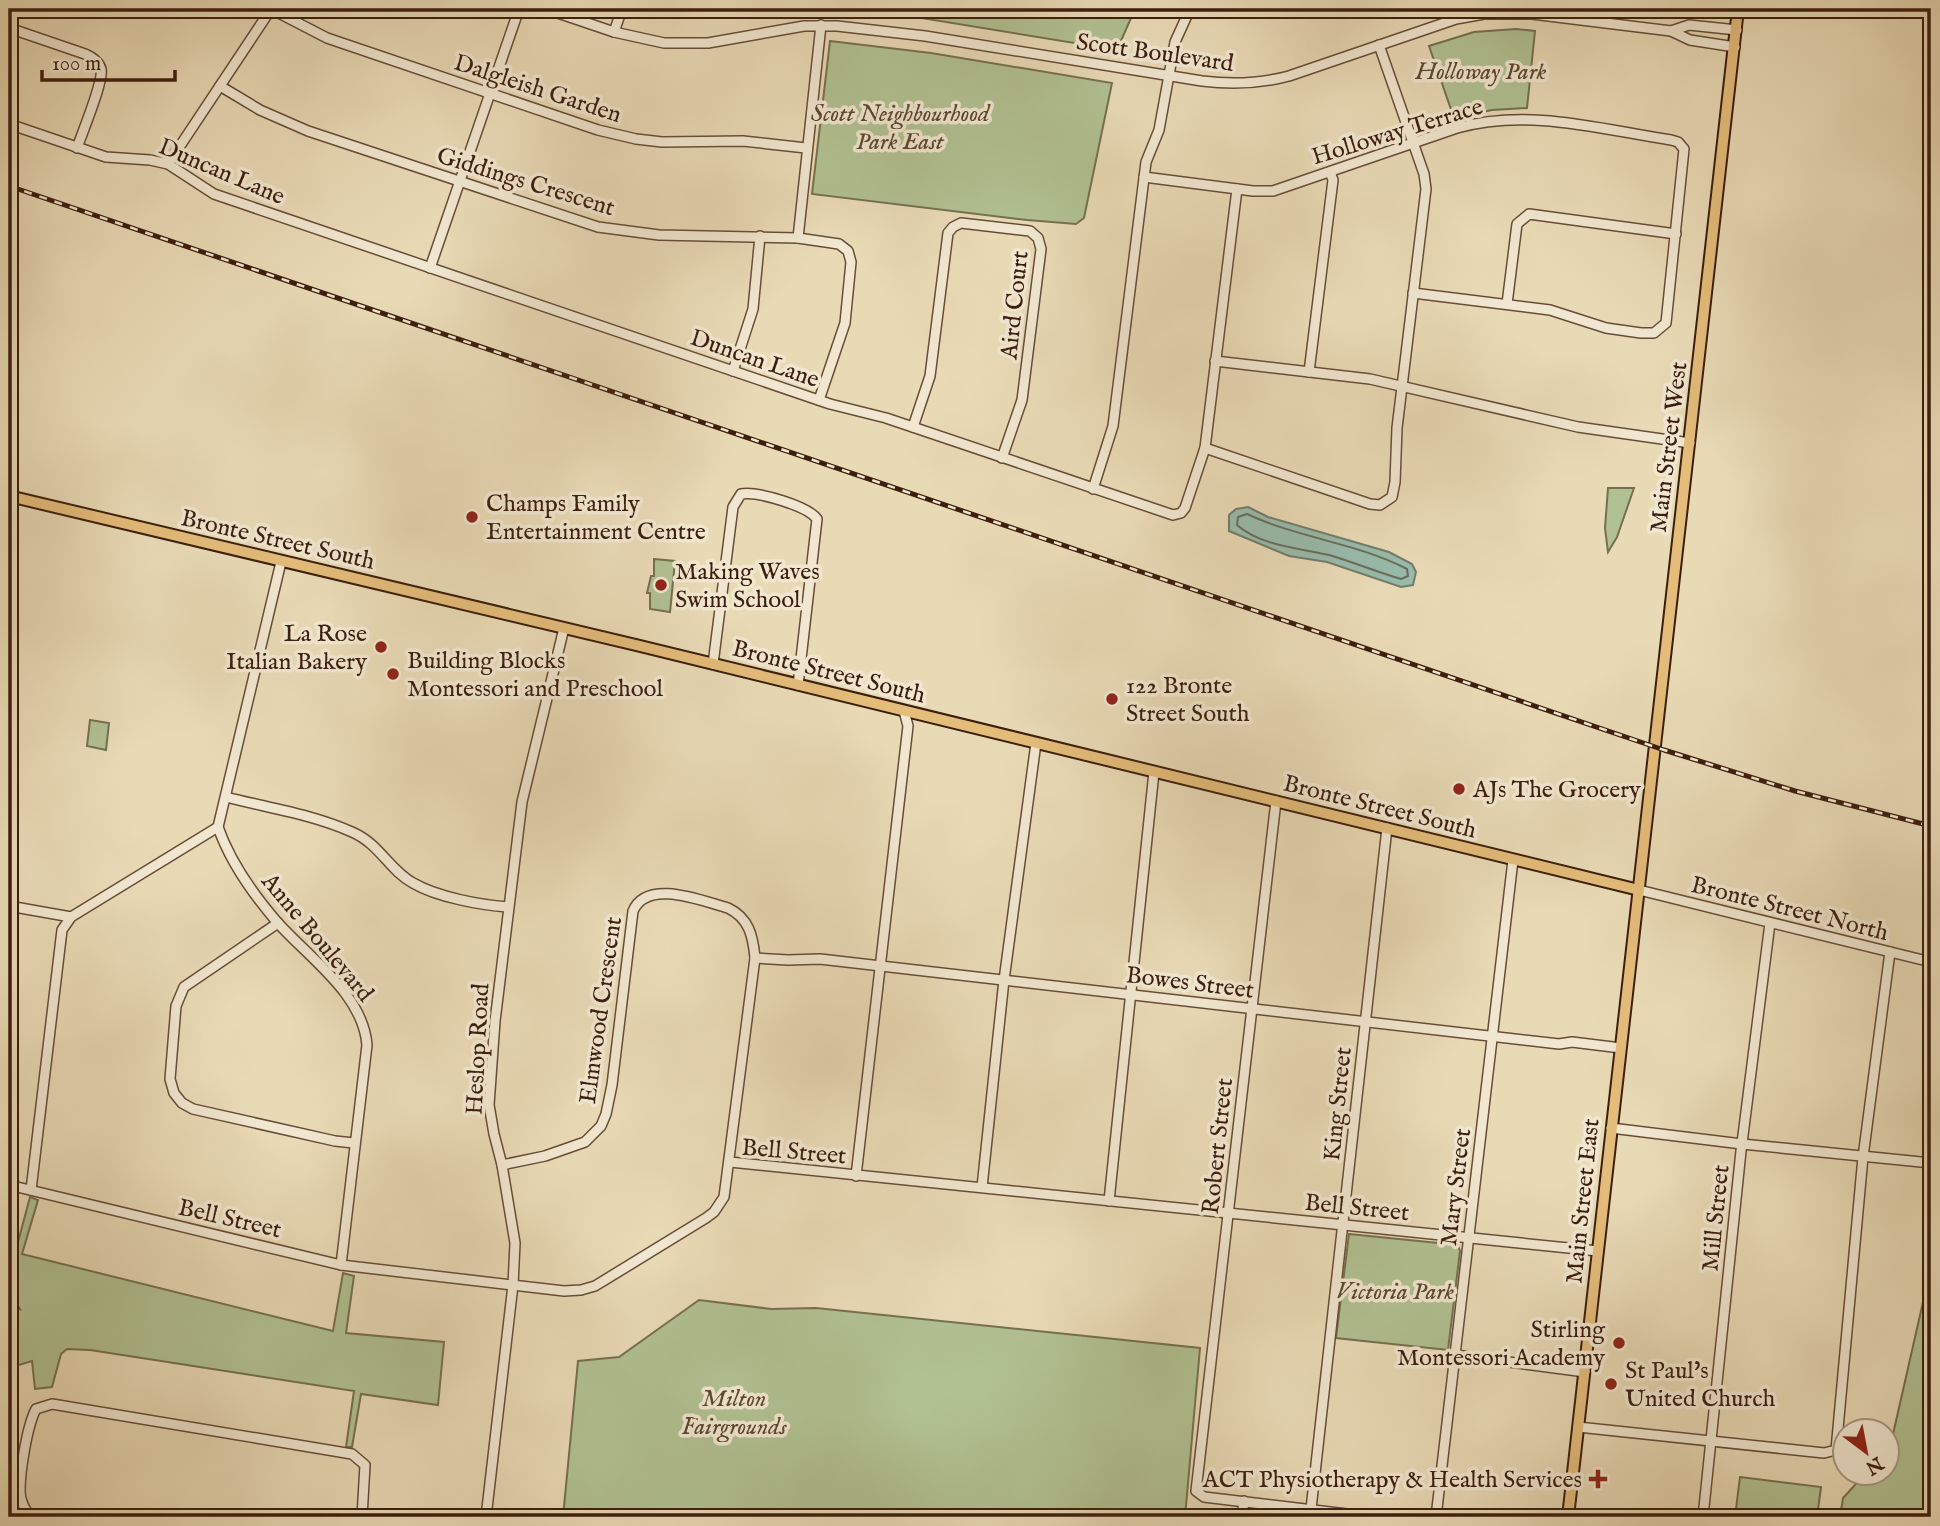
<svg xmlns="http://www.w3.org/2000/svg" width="1940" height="1526" viewBox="0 0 1940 1526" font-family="'IM FELL English',serif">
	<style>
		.green { fill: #b1c192; stroke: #767050; stroke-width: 2 }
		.water { fill: #98bbab; stroke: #737c6c; stroke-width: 2 }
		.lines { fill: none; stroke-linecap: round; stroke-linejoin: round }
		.shore { stroke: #6a6c5c; stroke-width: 2 }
		.minor-casing { stroke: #674d38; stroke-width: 12 }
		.major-casing { stroke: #3c1e0e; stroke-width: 14 }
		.minor { stroke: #f1e7d0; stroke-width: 9 }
		.major { stroke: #e4bd7b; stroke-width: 10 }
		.rail-casing { stroke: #3c1e0e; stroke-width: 5 }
		.rail { stroke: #f1e7d0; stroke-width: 2.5; stroke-dasharray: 8; stroke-linecap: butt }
		.poi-dot { fill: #8f2418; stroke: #f1e7d0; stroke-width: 2.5 }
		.labels { text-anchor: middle; stroke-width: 7; stroke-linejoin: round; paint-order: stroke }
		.street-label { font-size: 24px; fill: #3c1e0e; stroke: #f1e7d0 }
		.park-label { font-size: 24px; font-style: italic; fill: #59472f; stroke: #f1e7d0 }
		.poi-label { font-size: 24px; fill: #3c1e0e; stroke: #f1e7d0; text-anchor: start }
	</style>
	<rect width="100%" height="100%" fill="#e9dab6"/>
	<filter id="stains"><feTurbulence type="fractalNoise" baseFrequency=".00286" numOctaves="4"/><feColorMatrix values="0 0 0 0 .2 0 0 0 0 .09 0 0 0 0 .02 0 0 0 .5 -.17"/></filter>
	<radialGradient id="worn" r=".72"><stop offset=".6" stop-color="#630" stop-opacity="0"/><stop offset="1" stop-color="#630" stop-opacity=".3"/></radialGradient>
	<!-- green -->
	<g class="green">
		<path d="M909 9H1135L1117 50 909 16Z"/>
		<path d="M1516 29 1535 31 1527 108 1492 110 1454 118 1429 46 1474 32Z"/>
		<path d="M830 41 931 53 1112 83 1084 218 1076 224 1027 220 812 194Z"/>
		<path d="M1608 488H1634L1617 537 1608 552 1605 528Z"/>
		<path d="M654 559 675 561 670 612 650 609V593H647L651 576H654Z"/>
		<path d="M90 720 109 723 106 750 87 746Z"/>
		<path d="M30 1197 38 1200 22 1254 333 1331 343 1273 354 1276 346 1333 444 1342 438 1405 361 1394 352 1447H346L354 1391 90 1350 67 1349 61 1354 52 1387 35 1389 32 1361 9 1368V1306L20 1309 13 1298H9V1252L15 1253Z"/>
		<path d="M1349 1234 1458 1245 1460 1251 1448 1350 1336 1338Z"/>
		<path d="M1928 1280H1931V1517H1840L1843 1498 1865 1474H1888V1447L1891 1443Z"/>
		<path d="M699 1300 771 1309 816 1308 1200 1348 1185 1517H563L578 1361 619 1357Z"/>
		<path d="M1740 1477 1821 1487 1817 1517H1735Z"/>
	</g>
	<!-- water -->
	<path class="water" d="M1248 507 1268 517 1389 552 1412 564 1416 572 1413 585 1401 587 1327 562 1289 556 1229 531V515L1236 509Z"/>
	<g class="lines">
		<!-- shore -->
		<path class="shore" d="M1247 514C1298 538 1357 543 1407 569L1408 576 1401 579C1377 572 1353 562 1329 555 1299 548 1261 546 1237 525L1238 517Z"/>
		<defs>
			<g id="minor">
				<path d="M271 9 327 38 598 130 636 139 662 142 743 141 806 148"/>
				<path d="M546 9 614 32 664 43H708L804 26H837L925 36 1202 81C1233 85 1259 84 1289 76L1456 19 1484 14H1532L1671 31 1690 40 1735 47"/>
				<path d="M9 28 85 54C92 57 99 61 101 69 104 81 82 133 77 148"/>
				<path d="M1671 31 1689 25 1737 30"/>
				<path d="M614 32 622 9"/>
				<path d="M220 86 260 110 308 131 598 227 659 235 798 238 839 244 848 251 851 262 845 323 819 400"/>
				<path d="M9 124 106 157 150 160 168 164 214 194 830 404 886 418 1173 515 1181 513 1185 508 1205 448 1237 189"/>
				<path d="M168 164 271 9"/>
				<path d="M1144 177 1253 191H1273L1457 128C1528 108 1599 129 1671 140L1678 142 1684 149 1666 323 1654 333H1641L1606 328 1550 310 1413 293"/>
				<path d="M798 238 821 25"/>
				<path d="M430 268 519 9"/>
				<path d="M1507 304 1517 224 1529 214 1676 234"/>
				<path d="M1215 361 1370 379 1578 427 1690 443"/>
				<path d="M733 371 753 309 760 236"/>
				<path d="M1309 372 1333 180 1330 172"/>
				<path d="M913 427 930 376 948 233 953 227 961 223 1030 231 1038 238 1041 249 1022 400 1002 458"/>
				<path d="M1205 448 1370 504 1380 505 1392 497 1395 482 1397 428 1426 189 1424 174 1379 45"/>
				<path d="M1093 489 1113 426 1146 162 1159 130 1175 42 1190 9"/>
				<path d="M281 562 218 827C230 862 253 894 277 922 309 958 363 994 367 1045L341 1265"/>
				<path d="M713 664 733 507 741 494C757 491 808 506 817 519L798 685"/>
				<path d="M226 797C268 808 312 814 352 832 380 844 389 870 413 883 437 897 480 905 508 907"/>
				<path d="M1276 801 1196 1491 1204 1497 1372 1517"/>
				<path d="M1639 890 1931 962"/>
				<path d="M9 906 71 917"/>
				<path d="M278 923 184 987 176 1006 170 1079 174 1093 182 1103 193 1109 335 1141 354 1143"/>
				<path d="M755 958 788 960 820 959 1559 1044 1572 1042 1621 1048"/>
				<path d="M1611 1128 1742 1144 1931 1163"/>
				<path d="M730 1162 1598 1251"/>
				<path d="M856 1176 908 726 904 711"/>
				<path d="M9 1185 341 1265 564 1291 581 1290 595 1286 706 1218 714 1212 724 1197 755 958C753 936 749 918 728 908 702 901 647 878 633 911L612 1085 606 1114 601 1126 585 1142 545 1156 502 1165"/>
				<path d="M982 1187 1004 980 1036 743"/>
				<path d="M31 1190 62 930 71 917 218 827"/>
				<path d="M1109 1201 1154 772"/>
				<path d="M1455 1355 1585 1372"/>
				<path d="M1578 1427 1824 1453 1836 1450 1863 1157 1890 952"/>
				<path d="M1311 1509 1387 828"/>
				<path d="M30 1517C25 1509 20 1501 20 1491 20 1471 27 1426 36 1409L52 1404 352 1454 365 1465 362 1517"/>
				<path d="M486 1517 513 1285 515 1243 502 1165 494 1134 489 1105 495 1021 522 802 564 628"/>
				<path d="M1242 1517 1244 1501"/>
				<path d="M1436 1517 1513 860"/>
				<path d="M1703 1517 1741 1151 1770 923"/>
			</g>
			<g id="major">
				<path d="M9 496 636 645 1639 890"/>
				<path d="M1568 1517 1738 9"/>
			</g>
		</defs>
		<!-- minor casing -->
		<use href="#minor" class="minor-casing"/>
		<!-- major casing -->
		<use href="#major" class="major-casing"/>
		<!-- minor -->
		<use href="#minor" class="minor"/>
		<!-- major -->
		<use href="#major" class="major"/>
		<defs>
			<path id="rail" d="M9 186 1664 750 1795 791 1931 826"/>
		</defs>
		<!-- rail casing -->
		<use href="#rail" class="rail-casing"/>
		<!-- rail -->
		<use href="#rail" class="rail"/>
	</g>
	<!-- markers -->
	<g class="poi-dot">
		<circle cx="472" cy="517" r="7"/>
		<circle cx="661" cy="585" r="7"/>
		<circle cx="381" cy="647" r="7"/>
		<circle cx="393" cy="674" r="7"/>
		<circle cx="1112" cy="699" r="7"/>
		<circle cx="1459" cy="789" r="7"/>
		<circle cx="1619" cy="1343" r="7"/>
		<circle cx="1611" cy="1384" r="7"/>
		<path d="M1594.5 1468.5h7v7h7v7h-7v7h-7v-7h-7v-7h7z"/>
	</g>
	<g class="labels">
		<!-- street labels -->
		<g class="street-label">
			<text transform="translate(1155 52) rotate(8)" y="8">Scott Boulevard</text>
			<text transform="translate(538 88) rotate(18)" y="8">Dalgleish Garden</text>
			<text transform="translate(1397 131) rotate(-17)" y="8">Holloway Terrace</text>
			<text transform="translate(222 171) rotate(23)" y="8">Duncan Lane</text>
			<text transform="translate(526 181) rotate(17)" y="8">Giddings Crescent</text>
			<text transform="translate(1014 305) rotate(-84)" y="8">Aird Court</text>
			<text transform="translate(755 358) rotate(19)" y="8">Duncan Lane</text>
			<text transform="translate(1668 447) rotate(-83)" y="8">Main Street West</text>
			<text transform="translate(278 539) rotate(13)" y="8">Bronte Street South</text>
			<text transform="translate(829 671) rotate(14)" y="8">Bronte Street South</text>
			<text transform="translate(1380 806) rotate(14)" y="8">Bronte Street South</text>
			<text transform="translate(1790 908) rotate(14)" y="8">Bronte Street North</text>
			<text transform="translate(318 937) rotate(50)" y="8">Anne Boulevard</text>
			<text transform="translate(1190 982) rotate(7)" y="8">Bowes Street</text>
			<text transform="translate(600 1010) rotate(-82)" y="8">Elmwood Crescent</text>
			<text transform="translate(477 1049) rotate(-87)" y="8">Heslop Road</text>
			<text transform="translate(1337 1104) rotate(-84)" y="8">King Street</text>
			<text transform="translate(1217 1146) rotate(-84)" y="8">Robert Street</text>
			<text transform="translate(794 1151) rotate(5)" y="8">Bell Street</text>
			<text transform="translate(1455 1187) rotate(-83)" y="8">Mary Street</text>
			<text transform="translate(1582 1201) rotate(-84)" y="8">Main Street East</text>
			<text transform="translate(1357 1207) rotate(6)" y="8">Bell Street</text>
			<text transform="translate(230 1218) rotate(13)" y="8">Bell Street</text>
			<text transform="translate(1715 1218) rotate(-84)" y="8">Mill Street</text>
		</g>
		<!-- park labels -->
		<g class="park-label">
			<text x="1481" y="79">Holloway Park</text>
			<text x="900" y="121">Scott Neighbourhood<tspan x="900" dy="28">Park East</tspan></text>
			<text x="1395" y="1299">Victoria Park</text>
			<text x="734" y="1406">Milton<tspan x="734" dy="28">Fairgrounds</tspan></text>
		</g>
		<!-- poi labels -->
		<g class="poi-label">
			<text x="486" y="511">Champs Family<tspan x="486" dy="28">Entertainment Centre</tspan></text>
			<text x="675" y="579">Making Waves<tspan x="675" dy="28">Swim School</tspan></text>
			<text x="367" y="641" text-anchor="end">La Rose<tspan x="367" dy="28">Italian Bakery</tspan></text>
			<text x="407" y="668">Building Blocks<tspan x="407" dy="28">Montessori and Preschool</tspan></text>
			<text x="1126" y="693">122 Bronte<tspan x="1126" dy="28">Street South</tspan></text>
			<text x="1473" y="797">AJs The Grocery</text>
			<text x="1605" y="1337" text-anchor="end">Stirling<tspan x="1605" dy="28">Montessori Academy</tspan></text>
			<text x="1625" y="1378">St Paul's<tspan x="1625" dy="28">United Church</tspan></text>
			<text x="1582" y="1487" text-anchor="end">ACT Physiotherapy &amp; Health Services</text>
		</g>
	</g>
	<!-- margin -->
	<rect width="1940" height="1526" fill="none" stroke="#e9dab6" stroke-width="35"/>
	<rect x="10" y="10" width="1919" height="1505" fill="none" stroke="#3c1e0e" stroke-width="3.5"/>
	<rect x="18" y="18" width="1905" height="1491" fill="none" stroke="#3c1e0e" stroke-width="2"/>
	<!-- north arrow -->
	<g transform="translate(1866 1452) rotate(148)"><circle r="33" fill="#f1e7d0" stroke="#a99782" stroke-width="2"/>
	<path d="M0-5L12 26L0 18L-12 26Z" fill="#8f2418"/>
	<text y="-10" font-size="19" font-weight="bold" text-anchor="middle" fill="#3c1e0e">N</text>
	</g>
	<!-- scale -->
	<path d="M42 70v10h133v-10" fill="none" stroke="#3c1e0e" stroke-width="3.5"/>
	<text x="52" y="70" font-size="21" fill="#3c1e0e" stroke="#f1e7d0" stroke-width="5" paint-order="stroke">100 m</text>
	<rect width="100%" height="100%" filter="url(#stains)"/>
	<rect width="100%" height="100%" fill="url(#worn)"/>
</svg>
